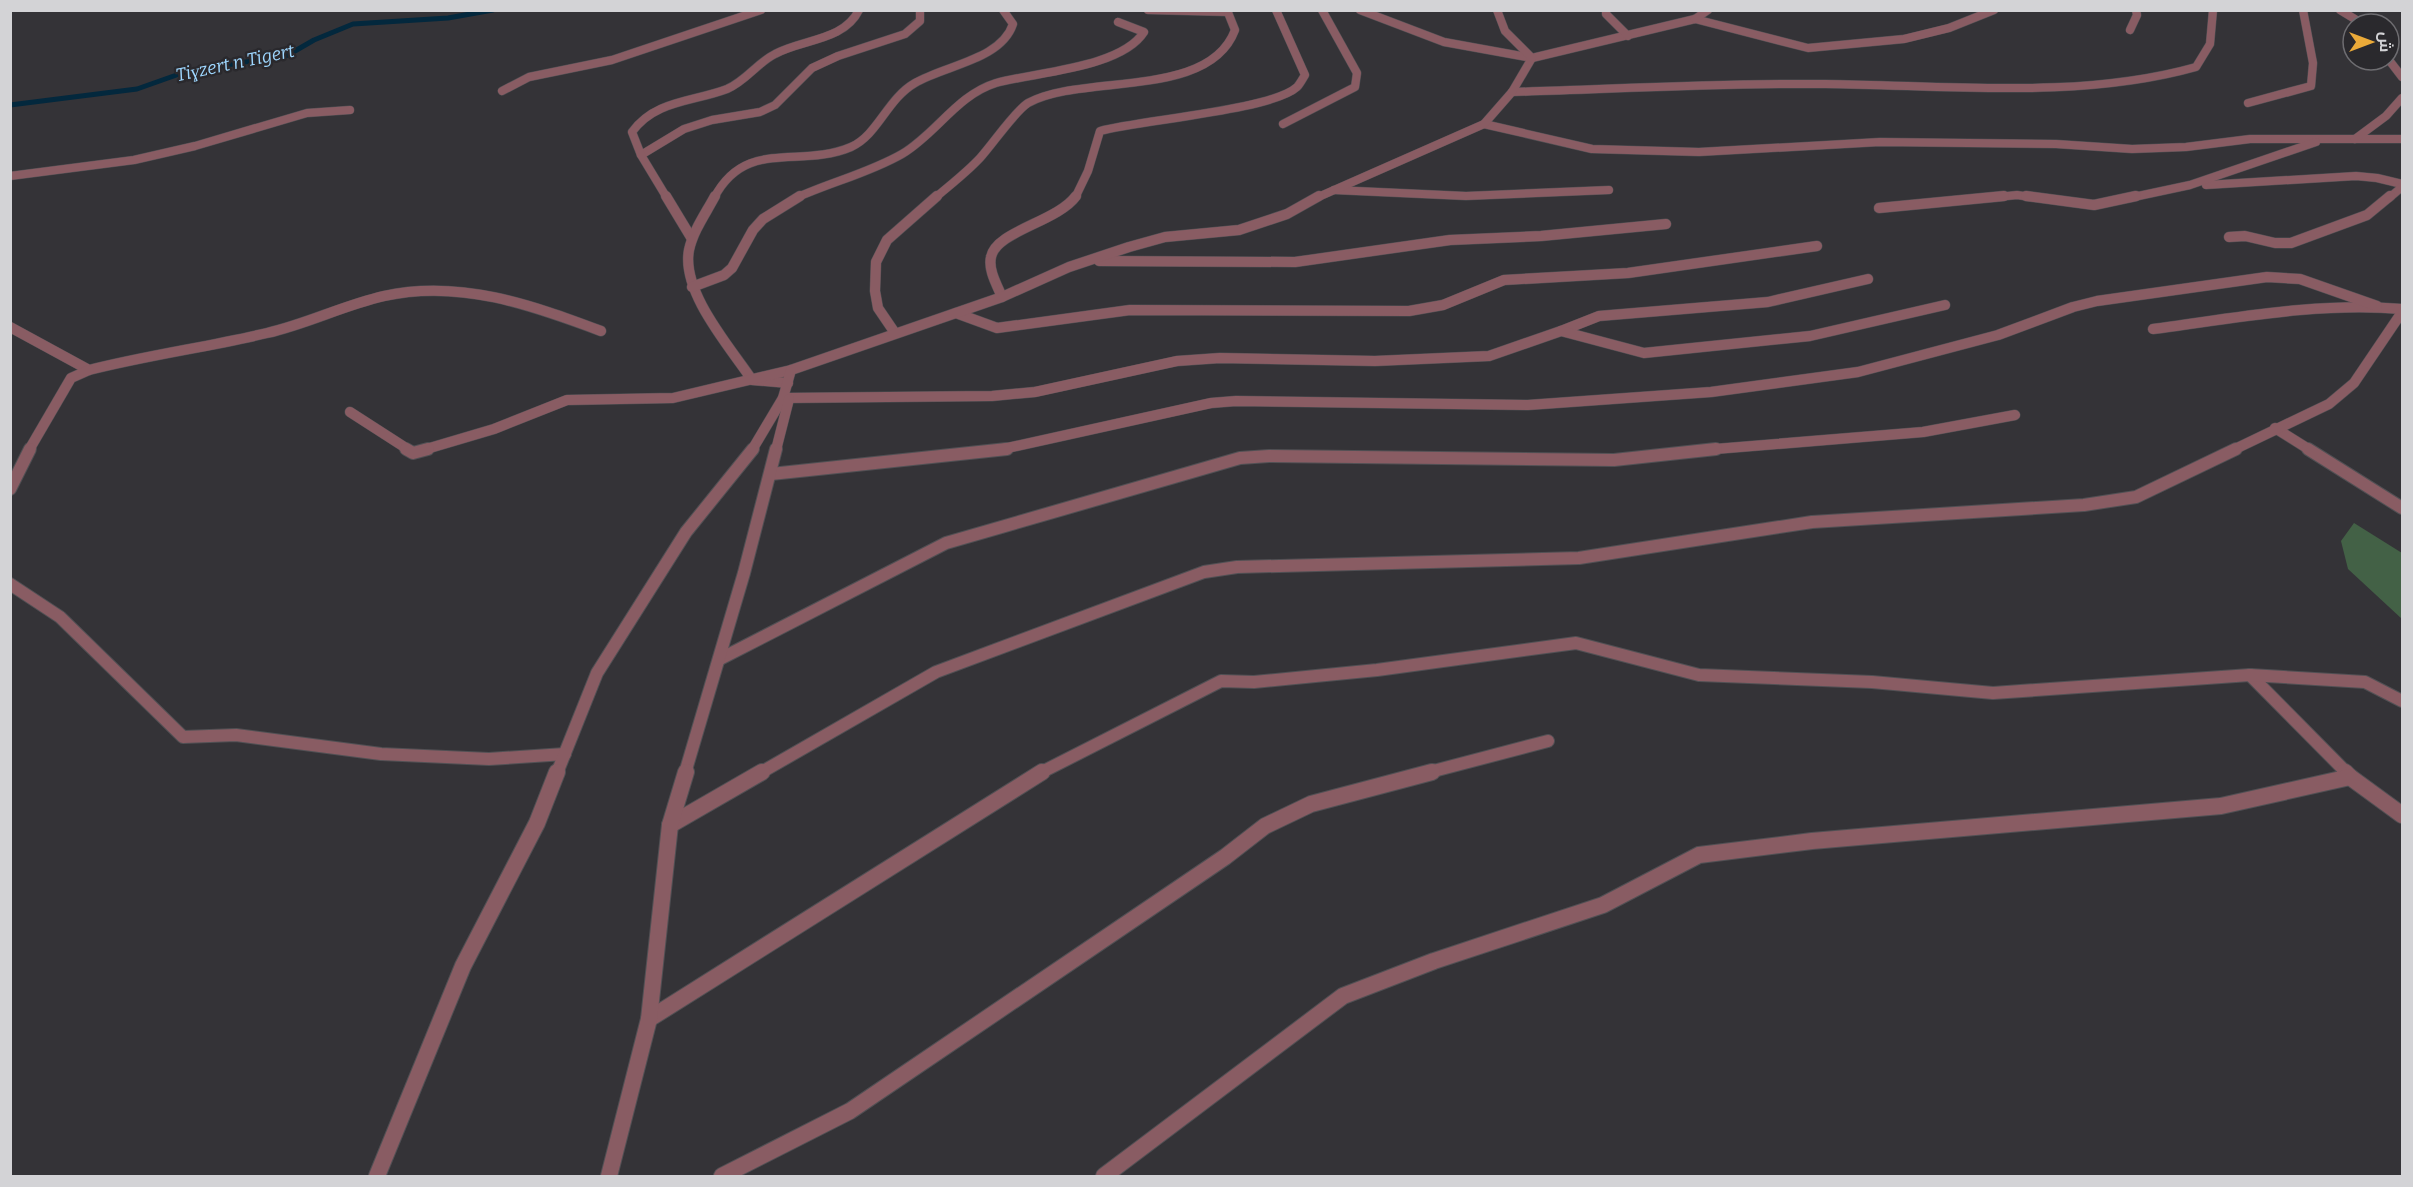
<svg xmlns="http://www.w3.org/2000/svg" width="2413" height="1187" viewBox="0 0 2413 1187" font-family="Bitter,Cairo,serif">
	<style>
		.green { fill: #436146 }
		.lines { fill: none; stroke-linecap: round; stroke-linejoin: round }
		.stream { stroke: #03283d; stroke-width: 5 }
		.minor-far3-casing { stroke: #515054; stroke-width: 9 }
		.minor-far2-casing { stroke: #515054; stroke-width: 11 }
		.minor-far1-casing { stroke: #515054; stroke-width: 14 }
		.minor-casing { stroke: #515054; stroke-width: 18 }
		.minor-far3 { stroke: #895c63; stroke-width: 8 }
		.minor-far2 { stroke: #895c63; stroke-width: 10 }
		.minor-far1 { stroke: #895c63; stroke-width: 12 }
		.minor { stroke: #895c63; stroke-width: 16 }
		.labels { text-anchor: middle; stroke-width: 5; stroke-linejoin: round; paint-order: stroke }
		.far-water-label { font-size: 18px; font-style: italic; fill: #9ed7ff; stroke: #2a292d }
	</style>
	<rect width="100%" height="100%" fill="#343337"/>
	<!-- green -->
	<path class="green" d="M2354 523 2402 553V619L2348 569 2341 541Z"/>
	<g class="lines">
		<!-- stream -->
		<path class="stream" d="M10 105 137 89 185 72 288 55 314 40 353 24 448 18 493 10"/>
		<defs>
			<g id="minor-far3">
				<path d="M1148 10 1228 12"/>
				<path d="M1360 10 1444 42 1532 58 1695 19 1808 48 1904 39 1949 28 1994 10"/>
				<path d="M1606 10V14L1628 36"/>
				<path d="M2340 10 2363 24"/>
				<path d="M1695 19 1708 10"/>
				<path d="M2130 30 2137 15 2136 10"/>
				<path d="M2389 60 2402 77"/>
				<path d="M502 91 529 77 612 60 761 10"/>
				<path d="M1512 92C1616 89 1721 83 1825 84 1946 85 2079 100 2196 67L2210 44 2213 10"/>
				<path d="M2248 103 2311 86 2313 63 2303 10"/>
				<path d="M1283 124 1355 87 1357 73 1322 10"/>
				<path d="M1484 124 1592 149 1699 152 1880 142 2056 144 2132 149 2186 147 2250 139H2402"/>
				<path d="M2355 139 2386 116 2402 98"/>
				<path d="M641 155 684 129 712 120 760 112 775 105 812 68 838 56 905 34 920 21V10"/>
				<path d="M10 176 134 160 195 146 307 113 350 110"/>
				<path d="M2206 185 2356 176 2377 178 2402 184"/>
				<path d="M1334 190 1466 196 1609 190"/>
				<path d="M667 198 641 155 632 132C655 100 693 102 727 89 746 81 757 63 775 54 802 39 844 41 859 10"/>
				<path d="M714 198C746 137 800 169 851 147 878 135 887 99 915 83 945 65 1001 60 1013 24L1003 10"/>
				<path d="M796 198C831 182 869 173 902 154 936 134 957 95 996 83 1036 72 1121 68 1144 32L1118 22"/>
				<path d="M935 198C950 185 966 173 980 158 992 145 1015 111 1028 103 1082 73 1209 100 1235 30L1227 10"/>
				<path d="M1075 198 1088 171 1100 131C1141 120 1272 110 1297 87 1300 84 1303 78 1305 75L1276 10"/>
				<path d="M1316 198 1484 124 1512 92 1532 58 1505 31 1497 10"/>
				<path d="M1988 198 2017 195 2038 198"/>
				<path d="M2129 198 2190 185 2316 142"/>
				<path d="M2389 198 2402 187"/>
			</g>
			<g id="minor-far2">
				<path d="M666 196 692 239"/>
				<path d="M715 196C706 213 693 231 689 250 681 292 730 347 752 380L788 383"/>
				<path d="M2026 196 2094 205 2136 196"/>
				<path d="M1879 208 2004 196"/>
				<path d="M2229 237 2245 236 2275 243H2291L2367 215 2390 196"/>
				<path d="M1099 261 1295 262 1450 240 1541 236 1666 224"/>
				<path d="M692 287 724 275 732 268 753 230 763 219 800 196"/>
				<path d="M1002 297C997 285 988 270 991 257 996 231 1057 222 1076 196"/>
				<path d="M956 313 997 328 1130 310 1409 311 1443 305 1504 280 1628 273 1817 246"/>
				<path d="M10 327 89 370C148 355 208 347 267 333 307 324 344 305 384 296 459 279 532 305 601 331"/>
				<path d="M2153 329C2236 318 2318 302 2402 309"/>
				<path d="M1561 331 1599 316 1768 302 1868 279"/>
				<path d="M895 333 878 308 875 291 876 262 887 240 937 196"/>
				<path d="M783 398 992 396 1035 392 1177 361 1220 358 1375 361 1489 356 1561 331 1644 353 1810 336 1945 305"/>
				<path d="M350 412 409 450"/>
				<path d="M2275 428 2310 450"/>
				<path d="M29 450 71 378 89 370"/>
				<path d="M423 450 494 429 567 400 673 398 791 370"/>
				<path d="M752 450 783 398 791 370 1002 297 1069 267 1129 247 1165 237 1239 230 1287 214 1319 196"/>
				<path d="M776 450 789 399"/>
				<path d="M998 450 1211 403 1236 401 1528 405 1711 392 1858 372 1998 335 2073 307 2097 301 2267 277 2300 279 2377 306"/>
				<path d="M1703 450 1923 432 2015 415"/>
				<path d="M2233 450 2329 404 2354 383 2402 312"/>
			</g>
			<g id="minor-far1">
				<path d="M406 449 413 453 428 449"/>
				<path d="M2308 449 2402 508"/>
				<path d="M771 474 1007 449"/>
				<path d="M10 489 30 449"/>
				<path d="M10 584 60 617 183 737 236 735 381 754 489 759 565 754"/>
				<path d="M720 659 946 543 1240 458 1269 456 1614 460 1716 449"/>
				<path d="M2250 675 2347 773"/>
				<path d="M557 773 597 673 686 532 753 449"/>
				<path d="M685 773 744 573 776 449"/>
				<path d="M760 773 936 672 1204 572 1237 567 1579 558 1812 522 2084 505 2136 497 2236 449"/>
				<path d="M1040 773 1221 681 1254 682 1377 670 1576 643 1699 675 1872 682 1993 693 2250 675 2365 682 2402 701"/>
				<path d="M1426 773 1548 741"/>
			</g>
			<g id="minor">
				<path d="M2345 772 2350 777"/>
				<path d="M670 825 762 772"/>
				<path d="M649 1019 1042 772"/>
				<path d="M377 1176 463 966 537 823 557 772"/>
				<path d="M609 1176 649 1019 670 825 686 772"/>
				<path d="M722 1176 850 1111 1225 857 1265 826 1311 804 1432 772"/>
				<path d="M1104 1176 1343 996 1434 961 1603 905 1699 855 1812 841 2221 806 2350 777 2402 815"/>
			</g>
		</defs>
		<!-- minor-far3 casing -->
		<use href="#minor-far3" class="minor-far3-casing"/>
		<!-- minor-far2 casing -->
		<use href="#minor-far2" class="minor-far2-casing"/>
		<!-- minor-far1 casing -->
		<use href="#minor-far1" class="minor-far1-casing"/>
		<!-- minor casing -->
		<use href="#minor" class="minor-casing"/>
		<!-- minor-far3 -->
		<use href="#minor-far3" class="minor-far3"/>
		<!-- minor-far2 -->
		<use href="#minor-far2" class="minor-far2"/>
		<!-- minor-far1 -->
		<use href="#minor-far1" class="minor-far1"/>
		<!-- minor -->
		<use href="#minor" class="minor"/>
	</g>
	<g class="labels">
		<!-- far-water labels -->
		<g class="far-water-label">
			<text transform="translate(235 63) rotate(-12)" y="6">Tiɣzert n Tigert</text>
		</g>
	</g>
	<!-- border -->
	<rect width="2413" height="1187" fill="none" stroke="#d3d3d6" stroke-width="24"/>
	<!-- north arrow -->
	<g transform="translate(2371 42) rotate(90)"><circle r="28" fill="#2a292d" stroke="#6e6d71" stroke-width="1.5"/>
	<path d="M0-4.5L10 22L0 15L-10 22Z" fill="#ebaa39"/>
	<text y="-9" font-size="16" font-weight="bold" text-anchor="middle" fill="#d3d3d6">ش</text>
	</g>
</svg>
